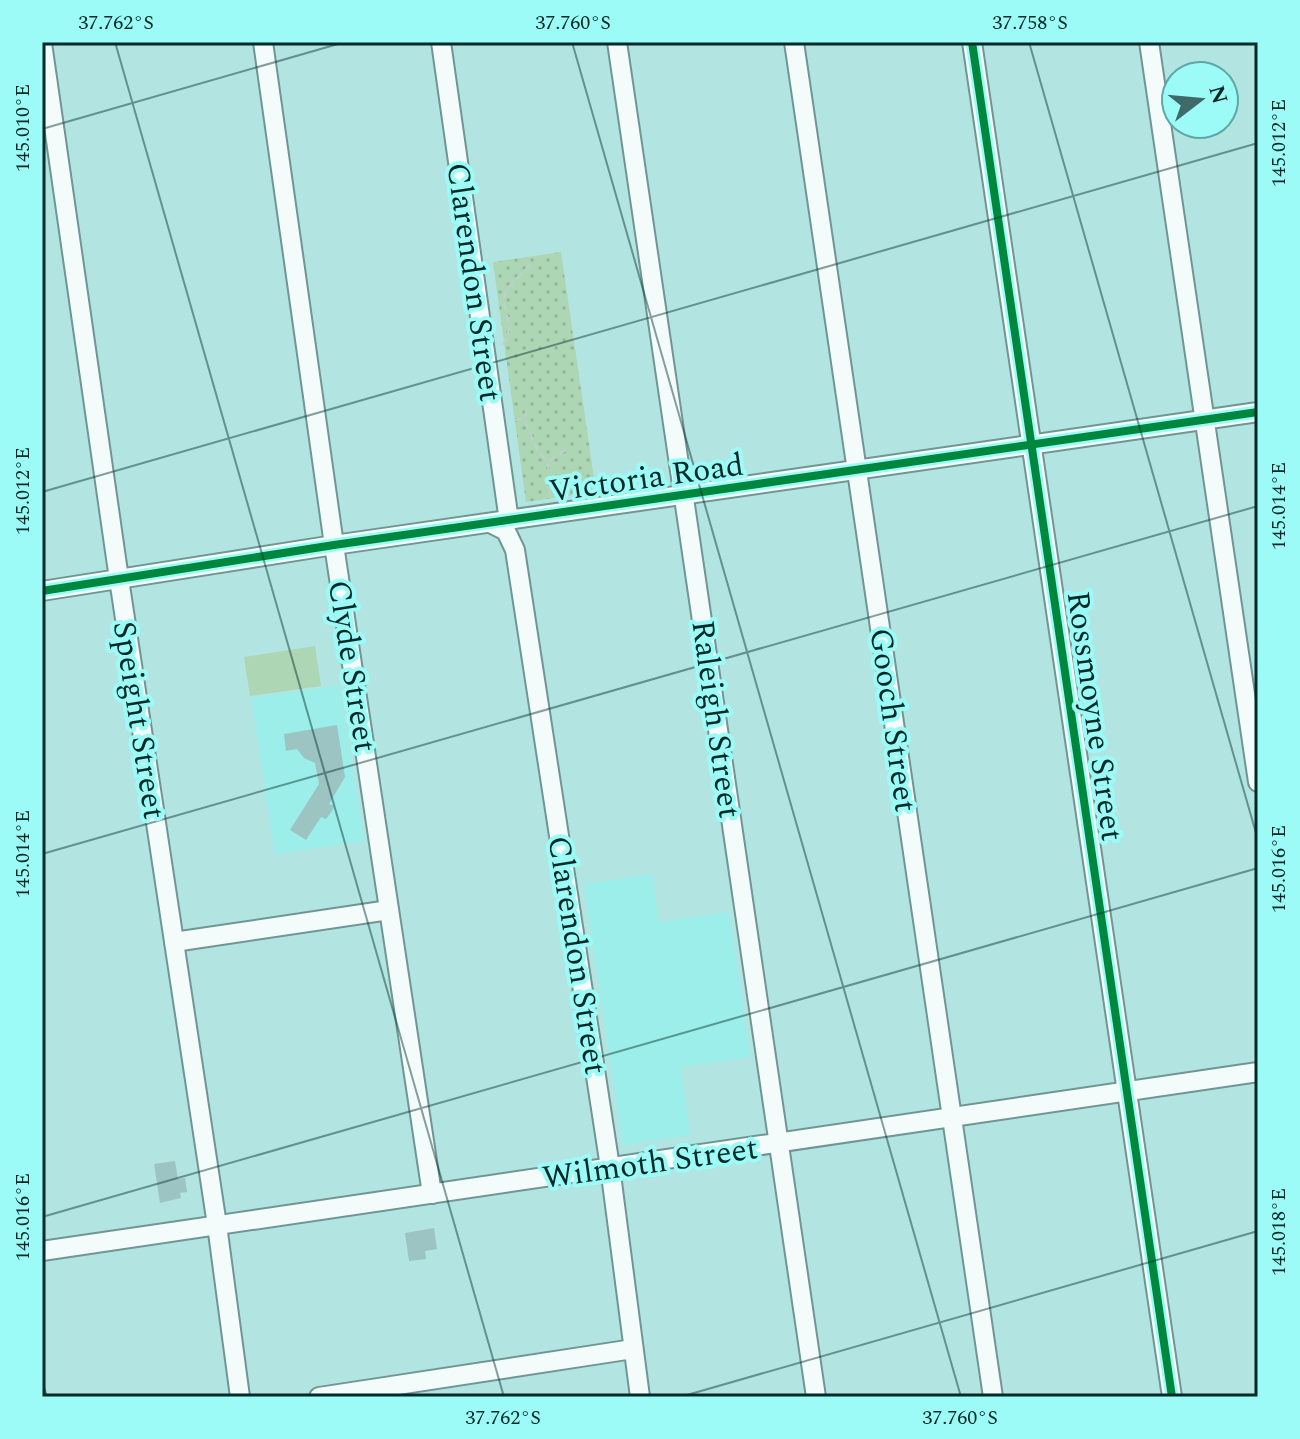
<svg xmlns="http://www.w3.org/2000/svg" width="1300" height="1439" viewBox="0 0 1300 1439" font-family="Spectral,serif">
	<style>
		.built { fill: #9ceeea }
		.grass { fill: url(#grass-dots) }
		.pitch { fill: #acd6b4 }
		.building { fill: #9bc4c2 }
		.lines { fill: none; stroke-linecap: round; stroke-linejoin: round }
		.minor-casing { stroke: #709694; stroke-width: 22 }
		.path { stroke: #c0d0ce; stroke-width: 2; stroke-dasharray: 8 4; stroke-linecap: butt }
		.minor { stroke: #f3fbfb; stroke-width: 18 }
		.cycleway-casing { stroke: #9cfbf6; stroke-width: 13 }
		.cycleway { stroke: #00873e; stroke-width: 8 }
		.ticks { fill: none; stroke: #002a28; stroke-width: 2; stroke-opacity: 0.45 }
		.labels { text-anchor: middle; stroke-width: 8; stroke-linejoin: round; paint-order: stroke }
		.street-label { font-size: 32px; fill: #002a28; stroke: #9cfbf6 }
		.neatline { fill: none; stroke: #002a28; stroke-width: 3 }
		.ticks-label { font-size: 20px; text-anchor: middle; fill: #002a28 }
	</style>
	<defs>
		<pattern id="grass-dots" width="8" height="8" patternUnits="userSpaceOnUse" patternTransform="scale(2)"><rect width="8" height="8" fill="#acd6b4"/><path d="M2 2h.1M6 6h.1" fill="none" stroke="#92b89b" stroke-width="1.8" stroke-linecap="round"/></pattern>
	</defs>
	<rect width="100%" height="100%" fill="#b2e5e2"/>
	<!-- built -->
	<g class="built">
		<path d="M339 685 364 841 275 854 251 698Z"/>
		<path d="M652 874 659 922 729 912 750 1057 681 1067 690 1135 623 1145 584 884Z"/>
	</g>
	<!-- grass -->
	<path class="grass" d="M561 252 596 492 526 502 493 262Z"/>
	<!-- pitch -->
	<path class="pitch" d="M315 646 321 686 250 696 244 657Z"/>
	<!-- building -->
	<g class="building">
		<path d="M337 725 345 777 329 804 334 806 332 811 326 819 321 817 306 840 290 830 319 784 315 763 304 758 297 749 286 751 284 734Z"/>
		<path d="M175 1161 178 1179 185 1178 187 1192 180 1193 181 1198 160 1203 154 1164Z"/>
		<path d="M434 1228 437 1249 425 1251 426 1259 409 1261 405 1233Z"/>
	</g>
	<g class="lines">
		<defs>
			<g id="minor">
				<path d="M263 42 334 545 432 1194"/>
				<path d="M441 42 509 521"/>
				<path d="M617 42 816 1397"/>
				<path d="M794 42 993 1397"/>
				<path d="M972 42 1172 1397"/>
				<path d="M1149 42 1258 782"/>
				<path d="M42 43 119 579 217 1225 240 1397"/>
				<path d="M492 524 506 531 515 550 610 1167 640 1397"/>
				<path d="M42 591 334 545 1258 412"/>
				<path d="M174 942 389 910"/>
				<path d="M42 1251 1258 1072"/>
				<path d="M319 1397 633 1349"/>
			</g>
		</defs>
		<!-- minor casing -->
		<use href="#minor" class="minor-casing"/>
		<!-- path -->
		<g class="path">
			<path d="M502 345C520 324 495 306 508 288 514 280 524 272 531 264"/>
			<path d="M527 410 524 419 538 451 548 462 550 496"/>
			<path d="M515 420 523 419"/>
			<path d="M549 461 569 448"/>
		</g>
		<!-- minor -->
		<use href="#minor" class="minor"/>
		<defs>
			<g id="cycleway">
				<path d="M972 42 1172 1397"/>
				<path d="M42 591 334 545 1258 412"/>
			</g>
		</defs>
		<!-- cycleway casing -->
		<use href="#cycleway" class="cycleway-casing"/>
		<!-- cycleway -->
		<use href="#cycleway" class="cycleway"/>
	</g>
	<!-- ticks -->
	<path class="ticks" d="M115 42 504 1397M572 42 961 1397M1029 42 1258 840M42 129 345 42M42 492 1258 143M42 854 1258 506M42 1217 1258 868M42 1380 47 1397M680 1397 1258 1231"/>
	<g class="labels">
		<!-- street labels -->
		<g class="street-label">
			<text transform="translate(475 282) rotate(82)" y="11">Clarendon Street</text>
			<text transform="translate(646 477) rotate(-8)" y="11">Victoria Road</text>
			<text transform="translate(353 666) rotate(81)" y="11">Clyde Street</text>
			<text transform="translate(1096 716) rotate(82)" y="11">Rossmoyne Street</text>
			<text transform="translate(717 719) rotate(82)" y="11">Raleigh Street</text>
			<text transform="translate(140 720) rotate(81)" y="11">Speight Street</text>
			<text transform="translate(894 720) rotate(82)" y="11">Gooch Street</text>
			<text transform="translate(578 955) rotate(81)" y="11">Clarendon Street</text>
			<text transform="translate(650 1162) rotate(-8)" y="11">Wilmoth Street</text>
		</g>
	</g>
	<!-- border -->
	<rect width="1300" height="1439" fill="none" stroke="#9cfbf6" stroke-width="88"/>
	<!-- north arrow -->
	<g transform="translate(1200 100) rotate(74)"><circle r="38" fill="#9cfbf6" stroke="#5ea7a4" stroke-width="2"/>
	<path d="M0-6L14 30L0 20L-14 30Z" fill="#3e6b69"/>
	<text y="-12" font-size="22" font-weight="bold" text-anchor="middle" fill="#002a28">N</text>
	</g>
	<rect x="44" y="44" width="1212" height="1351" class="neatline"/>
	<g class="ticks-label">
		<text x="116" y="29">37.762°S</text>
		<text x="573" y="29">37.760°S</text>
		<text x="1030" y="29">37.758°S</text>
		<text transform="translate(22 128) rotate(-90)" y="7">145.010°E</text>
		<text transform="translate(1278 143) rotate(-90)" y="7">145.012°E</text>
		<text transform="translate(22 491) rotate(-90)" y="7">145.012°E</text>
		<text transform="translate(1278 506) rotate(-90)" y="7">145.014°E</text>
		<text transform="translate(22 854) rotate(-90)" y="7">145.014°E</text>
		<text transform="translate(1278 869) rotate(-90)" y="7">145.016°E</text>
		<text transform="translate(22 1217) rotate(-90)" y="7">145.016°E</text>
		<text transform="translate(1278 1232) rotate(-90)" y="7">145.018°E</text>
		<text x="503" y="1424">37.762°S</text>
		<text x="960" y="1424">37.760°S</text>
	</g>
</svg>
